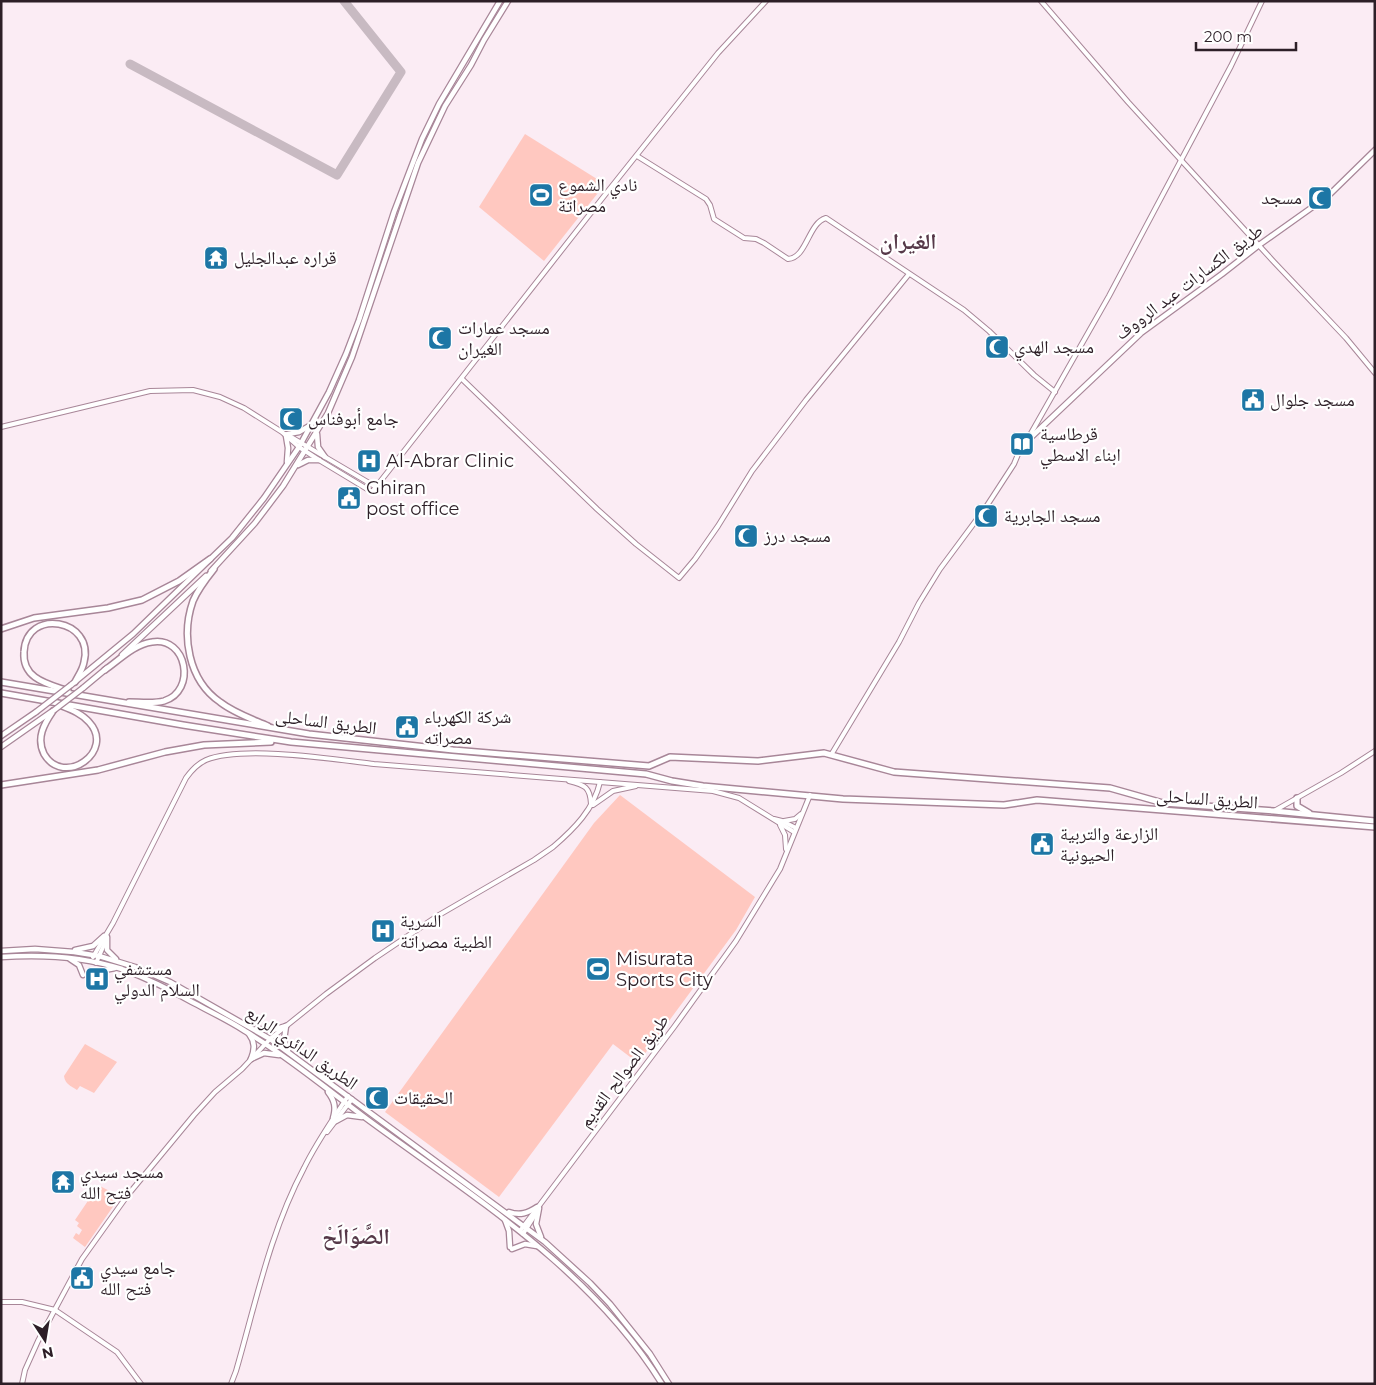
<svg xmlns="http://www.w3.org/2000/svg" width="1376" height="1385" viewBox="0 0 1376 1385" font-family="Montserrat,'Noto Naskh Arabic',sans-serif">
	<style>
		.green { fill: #ffc8c0 }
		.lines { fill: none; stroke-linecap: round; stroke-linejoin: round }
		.taxiway { stroke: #c8bac2; stroke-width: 9 }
		.secondary-casing { stroke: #a88698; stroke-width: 6 }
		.primary-casing { stroke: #a88698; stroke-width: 7 }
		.highway-casing { stroke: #a88698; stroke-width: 8 }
		.secondary { stroke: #fff; stroke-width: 4 }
		.primary { stroke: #fff; stroke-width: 4.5 }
		.highway { stroke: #fff; stroke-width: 5 }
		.primary-bridge-casing { stroke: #a88698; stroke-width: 7; stroke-linecap: butt }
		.primary-bridge { stroke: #fff; stroke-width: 4.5 }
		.labels { text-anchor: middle; stroke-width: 4.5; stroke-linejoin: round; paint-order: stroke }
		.poi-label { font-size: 18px; fill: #2d1f27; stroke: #fff; text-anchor: start }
		.street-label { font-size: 18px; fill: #2d1f27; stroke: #fff }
		.district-label { font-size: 22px; font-weight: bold; fill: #563949; stroke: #fff }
	</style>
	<rect width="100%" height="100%" fill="#fbecf4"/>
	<!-- green -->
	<g class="green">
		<path d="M525 134 605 184 544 261 479 207Z"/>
		<path d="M620 795 755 897 736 930 638 1063 613 1044 499 1197 385 1112 594 823Z"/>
		<path d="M85 1044 117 1062 94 1093 80 1086 77 1090C71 1086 65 1084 64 1076Z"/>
		<path d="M98 1186H100L119 1196V1198L85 1247 73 1238 76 1233 79 1235 82 1230 77 1226 79 1223 75 1220Z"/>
	</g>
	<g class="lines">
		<!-- taxiway -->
		<path class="taxiway" d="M130 64 337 175 401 72 344 1"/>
		<defs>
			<g id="secondary">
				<path d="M1041 1 1128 102 1274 262 1346 338 1375 373"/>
				<path d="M637 156 706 199 710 205 714 219 744 238 756 239 764 243 788 259C807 258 808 223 826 218L964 310 989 331 1034 375 1055 392"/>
				<path d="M462 379 597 509 636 544 679 578 695 559 718 526 752 471 806 400 909 274"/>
				<path d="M1 427 150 391 193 390 220 397 244 408 282 432 299 447 319 460 372 492 608 191 718 53 766 1"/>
				<path d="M286 434 376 487"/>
				<path d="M831 755 899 642 919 603 940 569 986 507 1014 464 1021 447 1026 442 1109 296 1231 66 1262 1"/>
				<path d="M569 781C585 785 590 787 591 804"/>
				<path d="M593 805 613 791 636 786"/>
				<path d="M1274 811 1341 773 1375 751"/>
				<path d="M774 819 782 821 796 828"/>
				<path d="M784 821 795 819 801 814"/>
				<path d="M780 825 785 835 786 849"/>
				<path d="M93 957 113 923 186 778C191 771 197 764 206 760 242 745 333 759 374 764L713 791 739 798 794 832"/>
				<path d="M96 963 107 938"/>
				<path d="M327 1132 352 1099"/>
				<path d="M520 1231 674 1027 736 941 780 869 810 795"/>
				<path d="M523 1234 538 1210"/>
				<path d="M1 1302H22L55 1310 117 1352 141 1384"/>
				<path d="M22 1384 25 1370 38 1341 82 1259 127 1196 194 1115 215 1092 242 1069 270 1039 326 994 375 958 439 915 534 860 553 847C574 829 594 809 600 782"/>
				<path d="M231 1384 236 1371C256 1302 270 1232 304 1168 316 1143 333 1119 348 1096"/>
			</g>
			<g id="primary">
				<path d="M288 434 299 432 311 425"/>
				<path d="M317 434 318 447 325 457"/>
				<path d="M286 436 288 448 287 462"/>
				<path d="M1026 442 1141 333 1222 274 1259 245 1328 196 1375 150"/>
				<path d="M298 465 308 460H319"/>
				<path d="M211 571 255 523 283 486 328 413 352 357 418 163 445 106 471 65 484 40 508 1"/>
				<path d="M122 655 206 576"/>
				<path d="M71 685 133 634 232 538 264 498 299 447 329 392 346 354 359 320 394 212 422 139 439 104 500 1"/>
				<path d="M83 688 107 668"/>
				<path d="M1 736 36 712"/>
				<path d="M1 747 51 712"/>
				<path d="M107 937V950L116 959"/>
				<path d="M75 950 93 946 104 936"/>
				<path d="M1 951 35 949 74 952 99 956 135 967 170 982 270 1039 545 1242 590 1283 610 1304 650 1354 669 1384"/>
				<path d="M1 957C43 954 82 956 122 969 146 978 169 989 192 1002 209 1011 228 1020 245 1031 288 1057 327 1089 367 1119 473 1197 591 1269 662 1384"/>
				<path d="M70 959 79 965 83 975"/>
				<path d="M88 976 99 971 115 968"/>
				<path d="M286 1026 284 1040 288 1050"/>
				<path d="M256 1029 273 1030 286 1026"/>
				<path d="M249 1034C255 1042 255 1049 251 1059"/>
				<path d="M251 1059 264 1053 279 1055"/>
				<path d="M328 1092C335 1101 336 1108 333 1118"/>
				<path d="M336 1121 347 1115 362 1117"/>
				<path d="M539 1208 536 1224 541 1237"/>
				<path d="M509 1212C520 1216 528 1213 537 1207"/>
				<path d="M505 1220 509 1231 510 1247"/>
				<path d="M512 1249 525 1244 537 1246"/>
			</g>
			<g id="highway">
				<path d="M214 569C206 579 198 589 193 601 181 635 188 680 220 702 234 713 252 719 268 726"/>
				<path d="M1 629 34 618 108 608 142 600 179 581 210 559"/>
				<path d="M105 670C119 660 135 644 152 642 187 636 197 691 164 701 153 704 140 702 129 702"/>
				<path d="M1 682 309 734 453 750 649 766 670 757 758 761 824 753 894 772 1110 788 1163 803 1274 811 1375 821"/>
				<path d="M68 691C48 684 22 679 24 652 26 607 95 619 84 662 83 669 78 676 75 682"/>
				<path d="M1 693 183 725 291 742 646 774 672 781 703 786 843 799 1004 805 1037 800 1375 827"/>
				<path d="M53 711C44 724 36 738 44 754 64 788 116 751 89 722 82 714 72 710 62 706"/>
				<path d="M1 785 98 770 165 752 204 745 271 742"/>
				<path d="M1297 798V806L1309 813"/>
			</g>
		</defs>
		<!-- secondary casing -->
		<use href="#secondary" class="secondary-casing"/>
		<!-- primary casing -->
		<use href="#primary" class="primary-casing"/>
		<!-- highway casing -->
		<use href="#highway" class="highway-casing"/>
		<!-- secondary -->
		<use href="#secondary" class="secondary"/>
		<!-- primary -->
		<use href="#primary" class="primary"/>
		<!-- highway -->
		<use href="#highway" class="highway"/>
		<defs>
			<g id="primary-bridge">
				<path d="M53 711 83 688"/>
				<path d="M36 712 71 685"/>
			</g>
		</defs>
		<!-- primary-bridge casing -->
		<use href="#primary-bridge" class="primary-bridge-casing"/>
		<!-- primary-bridge -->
		<use href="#primary-bridge" class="primary-bridge"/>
	</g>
	<!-- icons -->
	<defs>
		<symbol id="stadium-square" viewBox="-11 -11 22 22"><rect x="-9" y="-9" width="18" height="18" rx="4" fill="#1d76a5" stroke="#fff"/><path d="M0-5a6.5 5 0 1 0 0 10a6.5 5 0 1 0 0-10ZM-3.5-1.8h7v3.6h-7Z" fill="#fff"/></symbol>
		<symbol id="mosque-square" viewBox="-11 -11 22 22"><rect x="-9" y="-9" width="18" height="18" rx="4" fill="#1d76a5" stroke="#fff"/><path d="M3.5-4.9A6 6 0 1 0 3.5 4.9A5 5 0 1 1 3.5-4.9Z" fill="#fff"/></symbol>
		<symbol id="temple-square" viewBox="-11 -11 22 22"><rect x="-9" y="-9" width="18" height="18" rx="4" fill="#1d76a5" stroke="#fff"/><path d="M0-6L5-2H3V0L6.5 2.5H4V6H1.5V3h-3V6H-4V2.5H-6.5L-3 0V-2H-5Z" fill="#fff"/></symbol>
		<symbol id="civic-square" viewBox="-11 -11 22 22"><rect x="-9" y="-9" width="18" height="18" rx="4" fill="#1d76a5" stroke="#fff"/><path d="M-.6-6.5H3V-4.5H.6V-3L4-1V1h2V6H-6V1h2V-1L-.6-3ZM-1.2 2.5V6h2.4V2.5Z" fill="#fff"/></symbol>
		<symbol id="library-square" viewBox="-11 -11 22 22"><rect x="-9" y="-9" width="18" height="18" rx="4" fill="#1d76a5" stroke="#fff"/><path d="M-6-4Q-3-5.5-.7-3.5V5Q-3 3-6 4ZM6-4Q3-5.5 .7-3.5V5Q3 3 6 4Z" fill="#fff"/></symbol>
		<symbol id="hospital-square" viewBox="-11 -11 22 22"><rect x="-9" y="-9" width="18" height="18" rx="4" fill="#1d76a5" stroke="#fff"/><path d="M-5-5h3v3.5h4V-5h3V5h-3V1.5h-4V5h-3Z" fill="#fff"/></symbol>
	</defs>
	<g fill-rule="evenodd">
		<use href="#stadium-square" x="527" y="181" width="28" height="28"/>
		<use href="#mosque-square" x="1306" y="184" width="28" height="28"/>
		<use href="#temple-square" x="202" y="244" width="28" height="28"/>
		<use href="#mosque-square" x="426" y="324" width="28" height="28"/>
		<use href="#mosque-square" x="983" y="333" width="28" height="28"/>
		<use href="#civic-square" x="1239" y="386" width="28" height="28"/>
		<use href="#mosque-square" x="277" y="405" width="28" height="28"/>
		<use href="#library-square" x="1008" y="430" width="28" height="28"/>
		<use href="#hospital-square" x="355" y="447" width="28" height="28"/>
		<use href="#civic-square" x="335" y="484" width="28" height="28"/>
		<use href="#mosque-square" x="972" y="502" width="28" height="28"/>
		<use href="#mosque-square" x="732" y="522" width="28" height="28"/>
		<use href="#civic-square" x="393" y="713" width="28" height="28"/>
		<use href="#civic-square" x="1028" y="830" width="28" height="28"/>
		<use href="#hospital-square" x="369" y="917" width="28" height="28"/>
		<use href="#stadium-square" x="584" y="955" width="28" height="28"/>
		<use href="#hospital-square" x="83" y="965" width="28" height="28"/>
		<use href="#mosque-square" x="363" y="1084" width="28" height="28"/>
		<use href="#temple-square" x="49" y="1168" width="28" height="28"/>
		<use href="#civic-square" x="68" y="1264" width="28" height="28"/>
	</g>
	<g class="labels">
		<!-- poi labels -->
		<g class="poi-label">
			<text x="558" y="191">نادي الشموع<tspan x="558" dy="21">مصراتة</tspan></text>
			<text x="1302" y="204" text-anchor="end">مسجد</text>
			<text x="234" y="264">قراره عبدالجليل</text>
			<text x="458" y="334">مسجد عمارات<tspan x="458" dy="21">الغيران</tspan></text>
			<text x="1014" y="353">مسجد الهدي</text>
			<text x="1270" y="406">مسجد جلوال</text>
			<text x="308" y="425">جامع أبوفناس</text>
			<text x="1040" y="440">قرطاسية<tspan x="1040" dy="21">ابناء الاسطي</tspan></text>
			<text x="386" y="467">Al-Abrar Clinic</text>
			<text x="366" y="494">Ghiran<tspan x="366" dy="21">post office</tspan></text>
			<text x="1004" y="522">مسجد الجابرية</text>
			<text x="764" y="542">مسجد درز</text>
			<text x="424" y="723">شركة الكهرباء<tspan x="424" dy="21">مصراته</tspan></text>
			<text x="1060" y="840">الزارعة والتربية<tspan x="1060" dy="21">الحيونية</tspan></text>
			<text x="400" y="927">السرية<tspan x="400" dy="21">الطبية مصراتة</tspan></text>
			<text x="616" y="965">Misurata<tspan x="616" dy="21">Sports City</tspan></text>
			<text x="114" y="975">مستشفي<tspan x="114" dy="21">السلام الدولي</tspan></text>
			<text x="394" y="1104">الحقيقات</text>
			<text x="80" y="1178">مسجد سيدي<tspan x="80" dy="21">فتح الله</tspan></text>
			<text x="100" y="1274">جامع سيدي<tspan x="100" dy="21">فتح الله</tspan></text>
		</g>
		<!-- street labels -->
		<g class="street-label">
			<text transform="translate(1189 282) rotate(-37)" y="6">طريق الكسارات عبد الرووف</text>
			<text transform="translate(326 722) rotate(7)" y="6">الطريق الساحلى</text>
			<text transform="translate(1207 799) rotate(4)" y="6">الطريق الساحلى</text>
			<text transform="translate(302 1048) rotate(35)" y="6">الطريق الدائري الرابع</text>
			<text transform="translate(624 1071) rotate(-53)" y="6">طريق الصوالح القديم</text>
		</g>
		<!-- district labels -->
		<g class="district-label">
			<text x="908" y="249">الغيران</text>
			<text x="356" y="1244">الصَّوَالَحْ</text>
		</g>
	</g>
	<!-- border -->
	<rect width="1376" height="1385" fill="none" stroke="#2d1f27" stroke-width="5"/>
	<!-- north arrow -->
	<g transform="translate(45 1340) rotate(168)" stroke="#ffffff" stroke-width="4" paint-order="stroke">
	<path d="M0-4L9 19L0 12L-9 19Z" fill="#2d1f27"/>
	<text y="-8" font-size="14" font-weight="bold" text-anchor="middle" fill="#2d1f27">N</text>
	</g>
	<!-- scale -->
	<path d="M1196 42v8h100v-8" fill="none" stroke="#2d1f27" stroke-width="2.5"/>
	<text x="1204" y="42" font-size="15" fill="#2d1f27" stroke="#ffffff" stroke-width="4" paint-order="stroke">200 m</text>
</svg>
